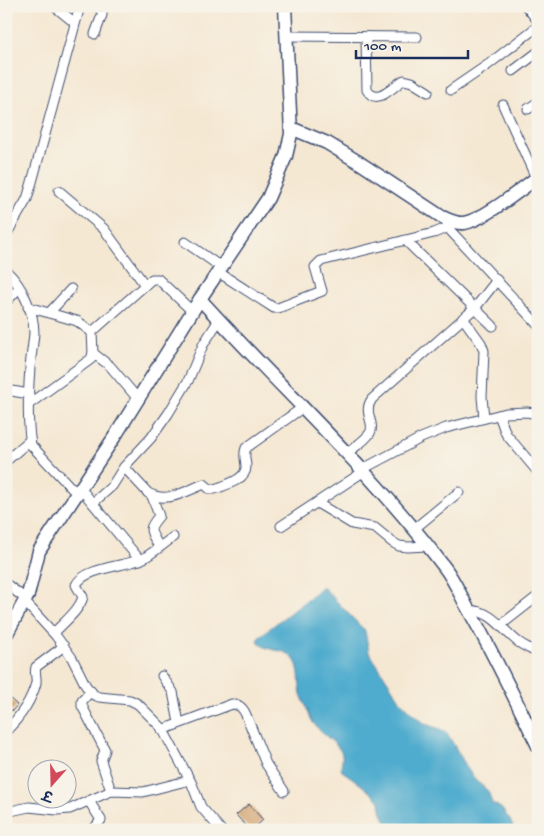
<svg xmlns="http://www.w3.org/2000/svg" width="544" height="836" viewBox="0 0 544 836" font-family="'Gochi Hand','Playpen Sans Deva',sans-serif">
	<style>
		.water { fill: #50acce; stroke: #366e96 }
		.building { fill: #d0a06c }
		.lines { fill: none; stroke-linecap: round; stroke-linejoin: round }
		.street-casing { stroke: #3c4b70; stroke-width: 11 }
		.secondary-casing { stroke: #3c4b70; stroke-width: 15 }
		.street { stroke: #fff; stroke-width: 9 }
		.secondary { stroke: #fff; stroke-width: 12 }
	</style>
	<rect width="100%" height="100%" fill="#f7f3e8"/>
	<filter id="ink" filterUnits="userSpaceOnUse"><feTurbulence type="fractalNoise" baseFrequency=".02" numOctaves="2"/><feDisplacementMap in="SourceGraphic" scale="10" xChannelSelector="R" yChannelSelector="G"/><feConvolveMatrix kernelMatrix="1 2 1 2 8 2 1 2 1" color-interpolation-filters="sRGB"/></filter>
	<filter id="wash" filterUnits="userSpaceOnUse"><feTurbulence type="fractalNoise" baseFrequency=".0096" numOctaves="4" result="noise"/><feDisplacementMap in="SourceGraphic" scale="20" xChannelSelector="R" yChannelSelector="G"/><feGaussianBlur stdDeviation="1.12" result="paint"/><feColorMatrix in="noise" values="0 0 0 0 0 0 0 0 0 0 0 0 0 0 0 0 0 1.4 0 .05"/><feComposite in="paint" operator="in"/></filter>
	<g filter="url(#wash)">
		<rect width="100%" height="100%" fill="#f5e8d3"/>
		<!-- water -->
		<path class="water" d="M322 586 365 631 369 652 402 703 425 724 440 729 447 733 473 778 488 791 492 803 501 808 510 820 514 830H394C384 822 381 813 380 801 368 790 356 780 342 771L341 769C341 764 343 759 342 754 339 743 317 732 311 719 308 711 304 702 301 694 298 682 302 667 292 657 283 647 265 653 258 641L260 636 309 598Z"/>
		<g id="blocks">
			<!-- building -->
			<g class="building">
				<path d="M6 695 17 705 12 711 6 706Z"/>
				<path d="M249 804 263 820 252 830H250L236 815Z"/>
			</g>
		</g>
	</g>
	<g filter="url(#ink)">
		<use href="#blocks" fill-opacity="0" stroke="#3c4b70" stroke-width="1"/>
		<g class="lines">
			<defs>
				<g id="street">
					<path d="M54 6 75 23"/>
					<path d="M526 6 538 21"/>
					<path d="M95 34 102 15V11L97 6"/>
					<path d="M286 36 417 37"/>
					<path d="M366 37 367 90C378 107 393 85 404 80L412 82 428 92"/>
					<path d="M513 71 538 52"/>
					<path d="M451 90 489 64 538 26"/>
					<path d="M503 105 536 178"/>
					<path d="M528 109 538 102"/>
					<path d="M59 191 104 229 145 285"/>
					<path d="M447 227 538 325"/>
					<path d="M6 235 27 199 32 182 80 6"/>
					<path d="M405 240 493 326"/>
					<path d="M185 242 221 267"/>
					<path d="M6 271C22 285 34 312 34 333 33 345 31 356 30 368 28 393 27 420 31 445L77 494"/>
					<path d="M218 272 274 308H278L322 291 315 267 321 261 434 233 444 229 454 222"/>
					<path d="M6 302 19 288"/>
					<path d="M28 307 77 321 92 332"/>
					<path d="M49 313 71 289"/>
					<path d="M463 318 481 343 484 351 482 397 484 418"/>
					<path d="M93 353 110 366 138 399"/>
					<path d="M6 390 29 394"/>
					<path d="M29 404 91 359 93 353 92 332 152 279H158L192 311"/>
					<path d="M499 415 506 434 538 472"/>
					<path d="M346 454C353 448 365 441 370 433 376 423 362 413 372 399L475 308 497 280"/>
					<path d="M6 461 30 440"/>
					<path d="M124 467 148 493C167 504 186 491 204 484L210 489H215C225 485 246 480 246 467 246 460 243 455 246 448L302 408"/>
					<path d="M361 470 421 438 446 428 506 413 527 412 538 414"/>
					<path d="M80 488 140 560"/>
					<path d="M152 496 159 516C146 531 151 531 159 547"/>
					<path d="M93 503 112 486 124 467 151 438 168 414 188 381 203 345 219 320"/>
					<path d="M317 503 352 524 375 528 392 542 399 546 408 547 427 546"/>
					<path d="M281 526 363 472"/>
					<path d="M414 529 459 492"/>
					<path d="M6 584 26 599"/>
					<path d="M25 602 56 636 72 658 86 686 94 695 99 697 130 700 138 704 162 728 192 784 201 807 221 830"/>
					<path d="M469 610C492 611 501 628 517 641 523 646 531 649 538 653"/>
					<path d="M501 625 538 596"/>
					<path d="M54 633C63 623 79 611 83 597L76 585C84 567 129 566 144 558 154 552 164 544 173 537"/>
					<path d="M162 676 173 692 179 723"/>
					<path d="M91 691 82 701V706L105 750 101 761 111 791"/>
					<path d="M162 730 232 704C240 705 243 708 246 715L266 764 284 791"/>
					<path d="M6 731C20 717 31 702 36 683 37 677 34 672 36 667L64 646"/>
					<path d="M89 801 101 820 93 830"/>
					<path d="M6 812 29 807 57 810 70 809 111 791 143 792 190 780"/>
				</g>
				<g id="secondary">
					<path d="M285 6 291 134 286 156 268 198 200 299C281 389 372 471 445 568 454 580 460 594 467 607 493 652 515 699 538 746"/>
					<path d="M291 128 327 143 360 163 442 217C449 220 456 224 464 223 483 220 521 189 538 177"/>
					<path d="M6 635 28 595 39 551 117 433 200 299"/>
				</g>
			</defs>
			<!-- street casing -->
			<use href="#street" class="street-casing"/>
			<!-- secondary casing -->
			<use href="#secondary" class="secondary-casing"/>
			<!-- street -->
			<use href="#street" class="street"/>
			<!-- secondary -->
			<use href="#secondary" class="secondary"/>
		</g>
	</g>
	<!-- margin -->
	<rect width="544" height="836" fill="none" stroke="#f7f3e8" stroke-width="25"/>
	<!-- north arrow -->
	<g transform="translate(52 784) rotate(200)"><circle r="24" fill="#f7f3e8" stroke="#9fa5b1"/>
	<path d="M0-4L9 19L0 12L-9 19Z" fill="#d1495b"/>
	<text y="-8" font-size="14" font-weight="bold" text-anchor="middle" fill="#1b2f5e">उ</text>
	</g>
	<!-- scale -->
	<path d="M356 50v8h112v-8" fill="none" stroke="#1b2f5e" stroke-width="2.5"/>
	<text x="364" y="50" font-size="15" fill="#1b2f5e" stroke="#f7f3e8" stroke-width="4" paint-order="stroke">100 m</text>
</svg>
